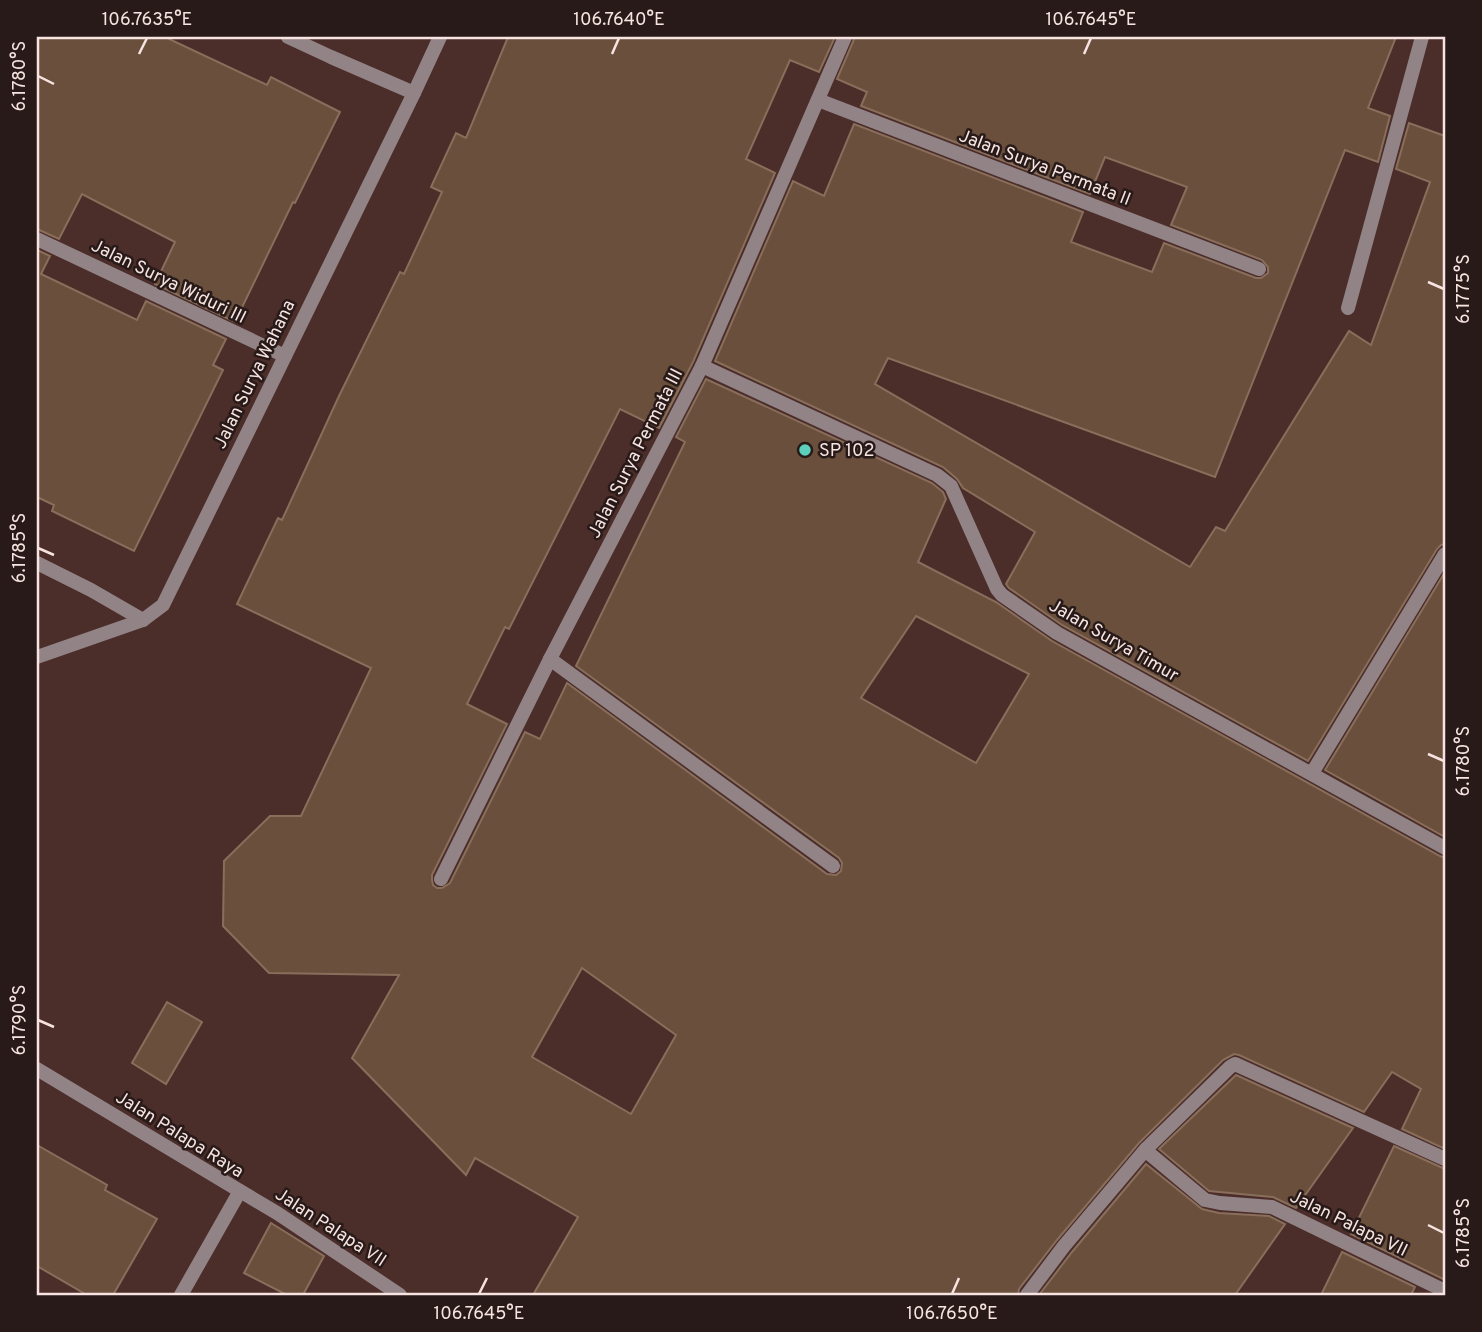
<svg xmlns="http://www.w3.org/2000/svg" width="1482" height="1332" viewBox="0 0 1482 1332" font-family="Overpass,sans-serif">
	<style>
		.building { fill: #6a503c; stroke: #896e5b; stroke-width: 2; fill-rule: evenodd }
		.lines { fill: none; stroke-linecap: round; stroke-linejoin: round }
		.minor { stroke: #928387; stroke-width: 14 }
		.ticks { fill: none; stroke: #f7e4e1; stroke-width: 2.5 }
		.poi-dot { fill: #5cceba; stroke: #271a18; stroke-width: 2.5 }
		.labels { text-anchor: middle; stroke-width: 5; stroke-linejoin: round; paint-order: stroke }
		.street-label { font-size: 18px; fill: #f7e4e1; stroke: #271a18 }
		.poi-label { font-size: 18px; fill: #f7e4e1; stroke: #271a18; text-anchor: start }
		.neatline { fill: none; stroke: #f7e4e1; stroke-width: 2.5 }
		.ticks-label { font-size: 18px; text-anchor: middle; fill: #f7e4e1 }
	</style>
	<rect width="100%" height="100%" fill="#4b2d29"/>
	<!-- building -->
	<g class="building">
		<path d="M37 37H165L267 85 271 77 340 112 295 203 293 202 235 322 155 284 175 242 82 194 59 239 37 229Z"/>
		<path d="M508 37H835L819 72 790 60 746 159 775 173 693 362 659 428 620 409 509 629 505 627 467 704 507 724 432 875V880L433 885 437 888H442L450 883 525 732 540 739 567 683 827 874 836 875 841 871 842 863 839 858 576 666 685 442 676 437 706 379 932 483 943 492 946 499 918 562 996 602 1052 641 1440 856 1445 858V1149L1402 1129 1421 1089 1392 1072 1364 1112 1239 1055 1234 1054 1223 1060 1139 1143 1057 1240 1019 1289 1018 1295H533L578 1217 475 1158 466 1175 352 1058 399 975 269 973 223 926 224 861 270 816H301L371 668 237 604 278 518 282 520 339 396 400 272 404 274 442 192 431 187 456 133 466 138ZM916 616 1029 674 976 763 861 698ZM582 968 676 1035 631 1114 532 1057Z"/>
		<path d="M855 37H1396L1368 108 1390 116 1378 162 1345 150 1215 477 888 358 875 384 1190 567 1216 527 1225 531 1349 331 1371 345 1430 182 1396 169 1409 123 1445 136V544L1441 545 1437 549 1308 761 1062 625 1009 588 1006 584 1035 532 963 488 957 479 943 467 715 361 793 181 824 196 854 124 1083 212 1071 242 1152 272 1164 243 1256 278H1261L1268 273V267L1262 260 1171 225 1187 187 1105 157 1090 194 861 106 867 92 837 79Z"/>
		<path d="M37 250 50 256 41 274 137 320 146 301 226 339 213 365 223 370 134 551 52 511 54 505 37 497Z"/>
		<path d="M1445 572V837L1325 770Z"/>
		<path d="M167 1002 202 1022 166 1084 132 1063Z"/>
		<path d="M1236 1075 1353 1128 1296 1208 1273 1197 1209 1191 1159 1149Z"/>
		<path d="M37 1145 107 1185 105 1190 157 1219 113 1295H87L37 1266Z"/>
		<path d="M1394 1146 1445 1169V1280L1351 1234Z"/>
		<path d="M1146 1164 1202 1209 1219 1213 1269 1216 1285 1224 1235 1295H1039L1072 1252Z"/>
		<path d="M271 1223 324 1256 303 1295H287L244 1273Z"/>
		<path d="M1342 1252 1415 1287 1411 1295H1321Z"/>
	</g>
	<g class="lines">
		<!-- minor -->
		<g class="minor">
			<path d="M288 37 331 57 414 93"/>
			<path d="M818 100 1259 269"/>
			<path d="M37 239 285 356"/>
			<path d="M1348 308 1422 37"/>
			<path d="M702 366 937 475 951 486 997 589 1002 595 1057 633 1445 848"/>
			<path d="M37 563 91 590 143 620"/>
			<path d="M37 657 143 620 163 605 414 93 440 37"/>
			<path d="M550 659 833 866"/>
			<path d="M1312 773 1445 554"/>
			<path d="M441 879 550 659 702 366 845 37"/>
			<path d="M37 1069 240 1191 181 1295"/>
			<path d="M1146 1149 1230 1067 1235 1064 1445 1159"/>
			<path d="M240 1191 277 1213 400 1295"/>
			<path d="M1027 1295 1064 1246 1146 1149 1151 1155 1205 1200 1220 1203 1272 1207 1445 1291"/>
		</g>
	</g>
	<!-- ticks -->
	<path class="ticks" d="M139 54 147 38M612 54 619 38M1084 54 1091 38M38 76 54 84M1428 282 1444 289M38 548 54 555M1428 754 1444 761M38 1020 54 1027M1428 1225 1444 1233M479 1294 487 1278M952 1294 959 1278"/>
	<!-- markers -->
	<circle class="poi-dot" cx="805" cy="450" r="7"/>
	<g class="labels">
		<!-- street labels -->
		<g class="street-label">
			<text transform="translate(1045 167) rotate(21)" y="6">Jalan Surya Permata II</text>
			<text transform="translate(169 281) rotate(26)" y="6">Jalan Surya Widuri III</text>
			<text transform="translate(254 374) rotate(-64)" y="6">Jalan Surya Wahana</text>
			<text transform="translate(635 453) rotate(-63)" y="6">Jalan Surya Permata III</text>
			<text transform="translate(1114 640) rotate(30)" y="6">Jalan Surya Timur</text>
			<text transform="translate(180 1134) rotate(32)" y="6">Jalan Palapa Raya</text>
			<text transform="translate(1349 1223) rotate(26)" y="6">Jalan Palapa VII</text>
			<text transform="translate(331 1227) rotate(33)" y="6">Jalan Palapa VII</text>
		</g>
		<!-- poi labels -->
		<g class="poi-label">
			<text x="819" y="456">SP 102</text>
		</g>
	</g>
	<!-- border -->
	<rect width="1482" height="1332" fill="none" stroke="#271a18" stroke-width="77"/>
	<rect x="38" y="38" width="1406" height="1256" class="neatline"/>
	<g class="ticks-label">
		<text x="147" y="25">106.7635°E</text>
		<text x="619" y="25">106.7640°E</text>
		<text x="1091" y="25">106.7645°E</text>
		<text transform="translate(19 76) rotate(-90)" y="6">6.1780°S</text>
		<text transform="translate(1463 289) rotate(-90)" y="6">6.1775°S</text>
		<text transform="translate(19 548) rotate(-90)" y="6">6.1785°S</text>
		<text transform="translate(1463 761) rotate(-90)" y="6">6.1780°S</text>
		<text transform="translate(19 1020) rotate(-90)" y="6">6.1790°S</text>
		<text transform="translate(1463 1233) rotate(-90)" y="6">6.1785°S</text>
		<text x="479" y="1319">106.7645°E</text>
		<text x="952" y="1319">106.7650°E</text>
	</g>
</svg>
